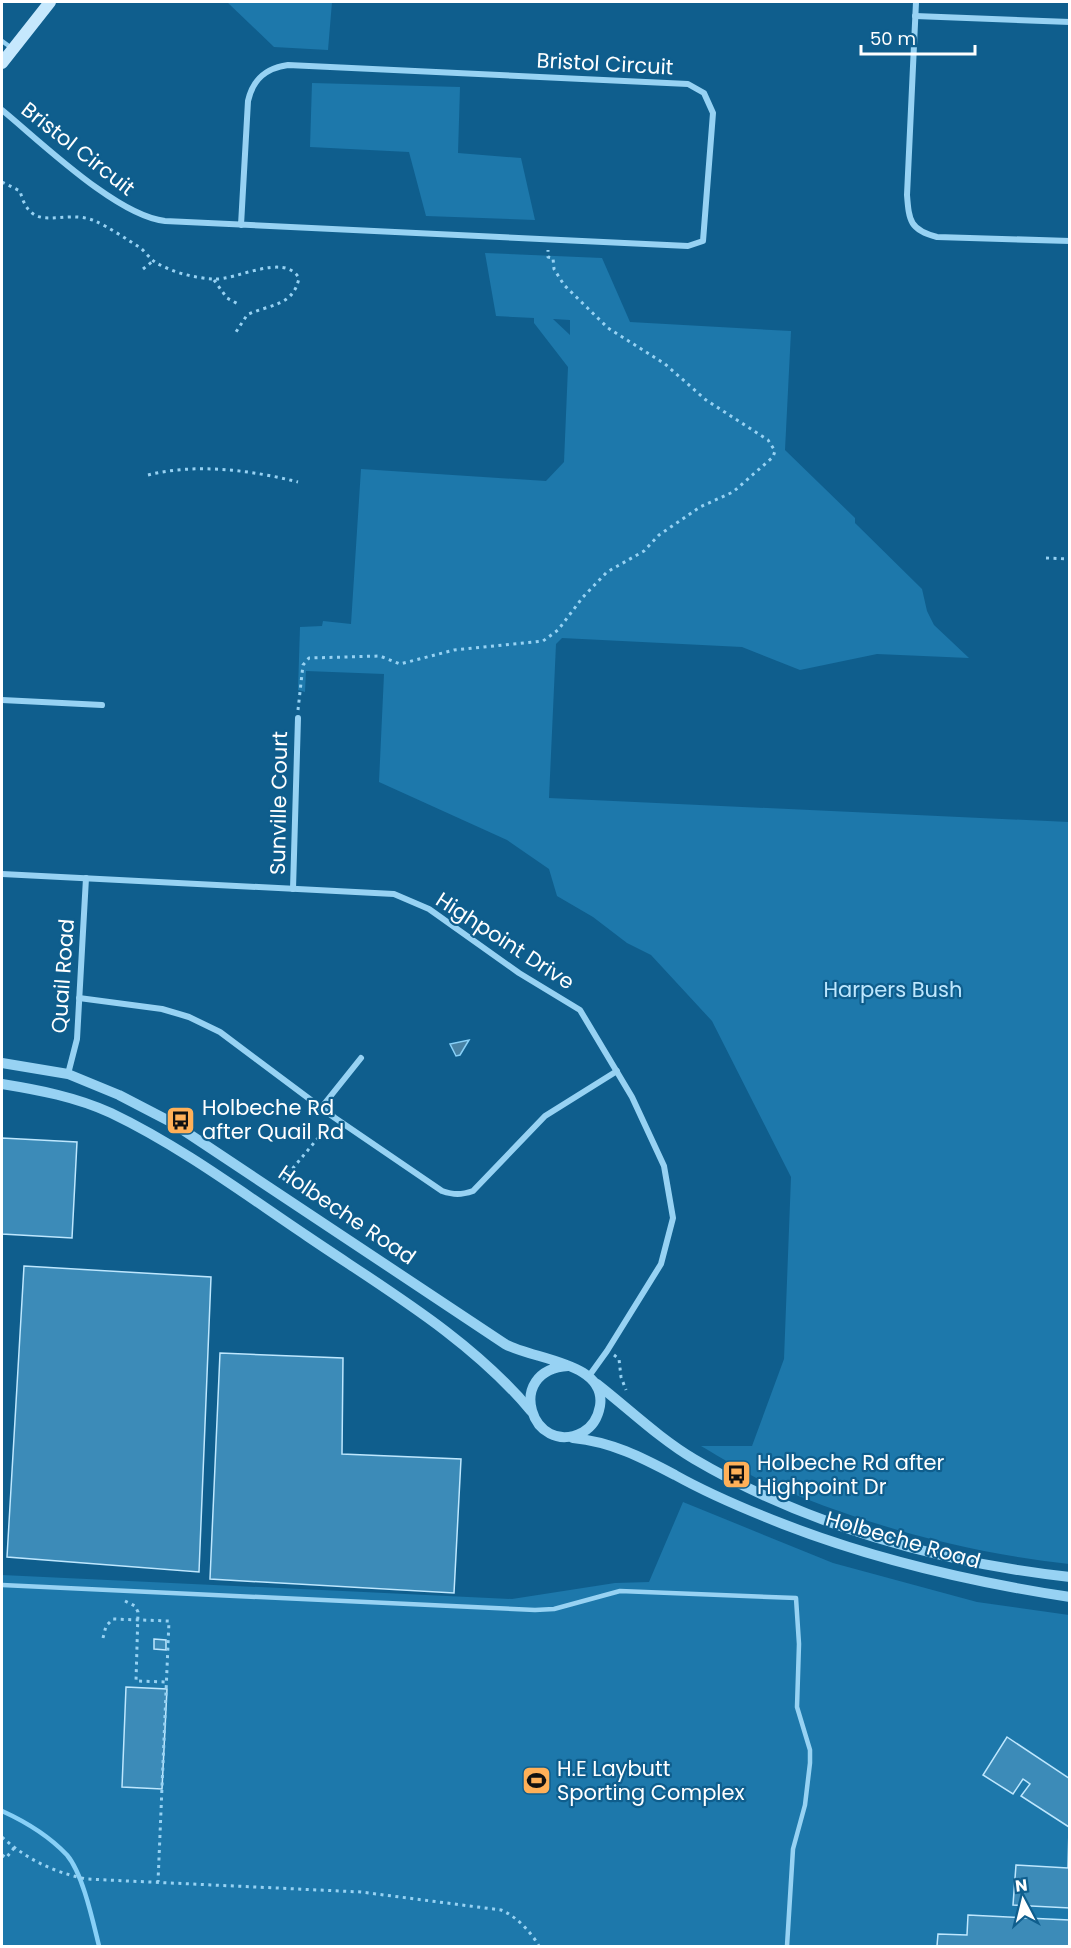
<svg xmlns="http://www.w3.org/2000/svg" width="1071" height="1948" viewBox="0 0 1071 1948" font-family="Poppins,sans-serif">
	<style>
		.green { fill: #1d78ab; fill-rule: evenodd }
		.water { fill: #4983a5; stroke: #88d0f7; stroke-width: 1.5 }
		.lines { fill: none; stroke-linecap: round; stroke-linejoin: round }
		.stream { stroke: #88d0f7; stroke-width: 4.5 }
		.building { fill: #3c8bb8; stroke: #bee7fe; stroke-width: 1.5 }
		.path { stroke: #97d2f3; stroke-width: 3; stroke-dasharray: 3 4.5; stroke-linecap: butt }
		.service { stroke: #97d2f3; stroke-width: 4.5 }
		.minor { stroke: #97d2f3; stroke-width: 6 }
		.tertiary { stroke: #97d2f3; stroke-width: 10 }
		.secondary { stroke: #c6e8fd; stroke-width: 12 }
		.labels { text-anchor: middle; stroke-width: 4.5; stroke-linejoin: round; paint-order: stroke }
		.street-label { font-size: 21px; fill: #fff; stroke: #0f5e8d }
		.park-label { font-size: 21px; fill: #bee7fe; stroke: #0f5e8d }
		.poi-label { font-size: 21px; fill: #fff; stroke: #0f5e8d; text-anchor: start }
	</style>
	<rect width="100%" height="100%" fill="#0f5e8d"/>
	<!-- green -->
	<g class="green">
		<path d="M227 2H332L328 50 274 47Z"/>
		<path d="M312 83 460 87 458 153 521 158 535 220 426 216 409 152 310 147Z"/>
		<path d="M485 253 602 258 630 322 791 331 785 450 855 518V523L922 589 927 611 934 625 969 658 877 654 800 670 742 647 562 638 556 644 549 798 1069 822V1564C966 1553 861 1524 765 1482 743 1472 722 1458 701 1446H752L784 1359 791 1177 712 1021 651 955 627 943 593 917 557 896 549 869 507 840 379 782 384 674 306 671 305 692 298 690 300 627 322 626 323 621 351 624 361 469 546 481 564 462 568 367 534 323V318L496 316ZM553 319 570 320V335Z"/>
		<path d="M683 1502 833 1563 977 1602 1069 1615V1946H2V1575L512 1599 615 1583 649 1582Z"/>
	</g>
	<!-- water -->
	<path class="water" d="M469 1040 460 1055 456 1056 450 1044Z"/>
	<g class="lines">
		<!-- stream -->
		<path class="stream" d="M2 1811C24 1821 50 1837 67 1855 83 1874 93 1922 99 1946"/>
	</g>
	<!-- building -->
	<g class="building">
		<path d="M2 1138 77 1142 72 1238 2 1234Z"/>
		<path d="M24 1266 211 1277 199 1572 7 1557Z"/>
		<path d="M220 1353 343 1358 342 1454 461 1459 454 1593 210 1579Z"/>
		<path d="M154 1639 166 1640V1650L154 1649Z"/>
		<path d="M126 1687 167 1689 162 1789 122 1787Z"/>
		<path d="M1007 1737 1070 1779V1908L1013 1905 1016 1865 1068 1868 1069 1827 1021 1796 1030 1784 1023 1779 1013 1794 983 1775Z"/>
		<path d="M968 1915 1069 1920 1070 1946H937L938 1934 967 1935Z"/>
	</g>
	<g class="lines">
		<!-- path -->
		<g class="path">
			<path d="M2 182 20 191C32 237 62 207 95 221 107 226 128 240 139 247 145 251 149 258 155 262 171 272 194 278 213 279 235 281 284 252 299 278 293 307 269 304 247 315L236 332"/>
			<path d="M143 269 153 261"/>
			<path d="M214 280 227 298 240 305"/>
			<path d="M148 475C195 463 251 470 298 482"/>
			<path d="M1046 558 1070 559"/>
			<path d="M298 710 303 665 309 658 380 656 400 664 454 650 543 641 558 630 583 597 607 572 644 551 659 535 700 507 733 492 773 457 775 451 768 440 706 400 665 364 608 328 564 285 554 269 553 258 548 257V250"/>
			<path d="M283 1180 328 1126"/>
			<path d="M614 1355 619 1359 621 1377 626 1390"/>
			<path d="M125 1601 135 1606 138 1612 136 1681 166 1682"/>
			<path d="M103 1638 106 1626 113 1619 169 1621 158 1882"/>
			<path d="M2 1837C26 1859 53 1872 86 1879L361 1892 501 1910C516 1916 531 1932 539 1946"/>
			<path d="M2 1855 6 1858 14 1848"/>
		</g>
		<!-- service -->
		<g class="service">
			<path d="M2 41 13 49"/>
			<path d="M2 1585 535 1610 554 1609 620 1591 796 1598 799 1644 797 1707 810 1750V1763L805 1805 793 1849 787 1946"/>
		</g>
		<!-- minor -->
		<g class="minor">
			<path d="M916 2 907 195C909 221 910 230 937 237L1070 241"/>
			<path d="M915 16 1070 22"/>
			<path d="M2 110C41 142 117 216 165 221L688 246 703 241 713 113 704 93 688 84 288 65C266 68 253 79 248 101L241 225"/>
			<path d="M2 700 102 705"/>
			<path d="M2 874 394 894 429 909 519 973 580 1010 632 1097 664 1166 673 1218 661 1264 607 1351 589 1376"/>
			<path d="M293 889 298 718"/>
			<path d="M79 998 162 1009 189 1017 220 1032 335 1118 442 1191C454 1195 461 1195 473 1191L545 1116 617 1071"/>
			<path d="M68 1074 77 1039 86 878"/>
			<path d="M321 1108 361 1058"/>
		</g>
		<!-- tertiary -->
		<g class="tertiary">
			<path d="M2 1063 68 1074 119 1095 171 1122 505 1344C534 1360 607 1362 600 1406 598 1417 592 1427 583 1432 532 1459 503 1370 568 1366"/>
			<path d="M2 1084C39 1090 76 1097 111 1113 180 1146 243 1193 307 1236 385 1289 470 1338 531 1411"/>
			<path d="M597 1384C629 1409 660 1439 694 1459 806 1525 941 1563 1070 1577"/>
			<path d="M573 1438C612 1442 641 1457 675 1475 709 1494 747 1510 783 1524 876 1560 971 1582 1070 1597"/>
		</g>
		<!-- secondary -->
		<path class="secondary" d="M2 63 50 2"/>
	</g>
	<!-- icons -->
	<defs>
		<symbol id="bus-square" viewBox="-11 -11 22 22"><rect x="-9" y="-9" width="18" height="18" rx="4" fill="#ffb058" stroke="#0f5e8d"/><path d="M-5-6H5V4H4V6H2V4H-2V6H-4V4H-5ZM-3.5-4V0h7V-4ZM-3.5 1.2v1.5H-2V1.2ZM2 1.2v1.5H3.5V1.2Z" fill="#111"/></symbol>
		<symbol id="stadium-square" viewBox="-11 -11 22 22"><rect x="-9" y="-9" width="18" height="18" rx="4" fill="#ffb058" stroke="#0f5e8d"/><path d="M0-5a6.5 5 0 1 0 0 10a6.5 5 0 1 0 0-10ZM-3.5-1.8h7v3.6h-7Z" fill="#111"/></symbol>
	</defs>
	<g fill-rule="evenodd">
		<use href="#bus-square" x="164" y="1104" width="33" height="33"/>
		<use href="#bus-square" x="720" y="1458" width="33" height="33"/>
		<use href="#stadium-square" x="520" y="1764" width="33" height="33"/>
	</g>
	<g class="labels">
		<!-- street labels -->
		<g class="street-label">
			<text transform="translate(605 64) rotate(3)" y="7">Bristol Circuit</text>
			<text transform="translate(78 149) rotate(38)" y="7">Bristol Circuit</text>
			<text transform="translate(279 803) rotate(-89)" y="7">Sunville Court</text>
			<text transform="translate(505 941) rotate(33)" y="7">Highpoint Drive</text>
			<text transform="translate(63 976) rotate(-86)" y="7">Quail Road</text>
			<text transform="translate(347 1215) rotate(34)" y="7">Holbeche Road</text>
			<text transform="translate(903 1540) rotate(16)" y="7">Holbeche Road</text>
		</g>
		<!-- park labels -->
		<g class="park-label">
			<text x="893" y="997">Harpers Bush</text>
		</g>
		<!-- poi labels -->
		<g class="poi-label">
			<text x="202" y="1115">Holbeche Rd<tspan x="202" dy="24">after Quail Rd</tspan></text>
			<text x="757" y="1470">Holbeche Rd after<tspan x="757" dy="24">Highpoint Dr</tspan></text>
			<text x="557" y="1776">H.E Laybutt<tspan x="557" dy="24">Sporting Complex</tspan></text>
		</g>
	</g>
	<!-- border -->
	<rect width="1071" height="1948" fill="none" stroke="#ffffff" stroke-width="6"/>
	<!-- north arrow -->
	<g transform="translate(1023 1900) rotate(353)" stroke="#0f5e8d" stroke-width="4.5" paint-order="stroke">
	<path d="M0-4.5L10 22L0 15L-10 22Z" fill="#ffffff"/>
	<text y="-9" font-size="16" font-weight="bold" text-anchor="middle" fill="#ffffff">N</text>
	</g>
	<!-- scale -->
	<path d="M861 45v9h114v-9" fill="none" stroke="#ffffff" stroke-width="3"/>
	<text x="870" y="45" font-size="18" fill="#ffffff" stroke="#0f5e8d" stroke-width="4.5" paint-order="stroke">50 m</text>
</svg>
